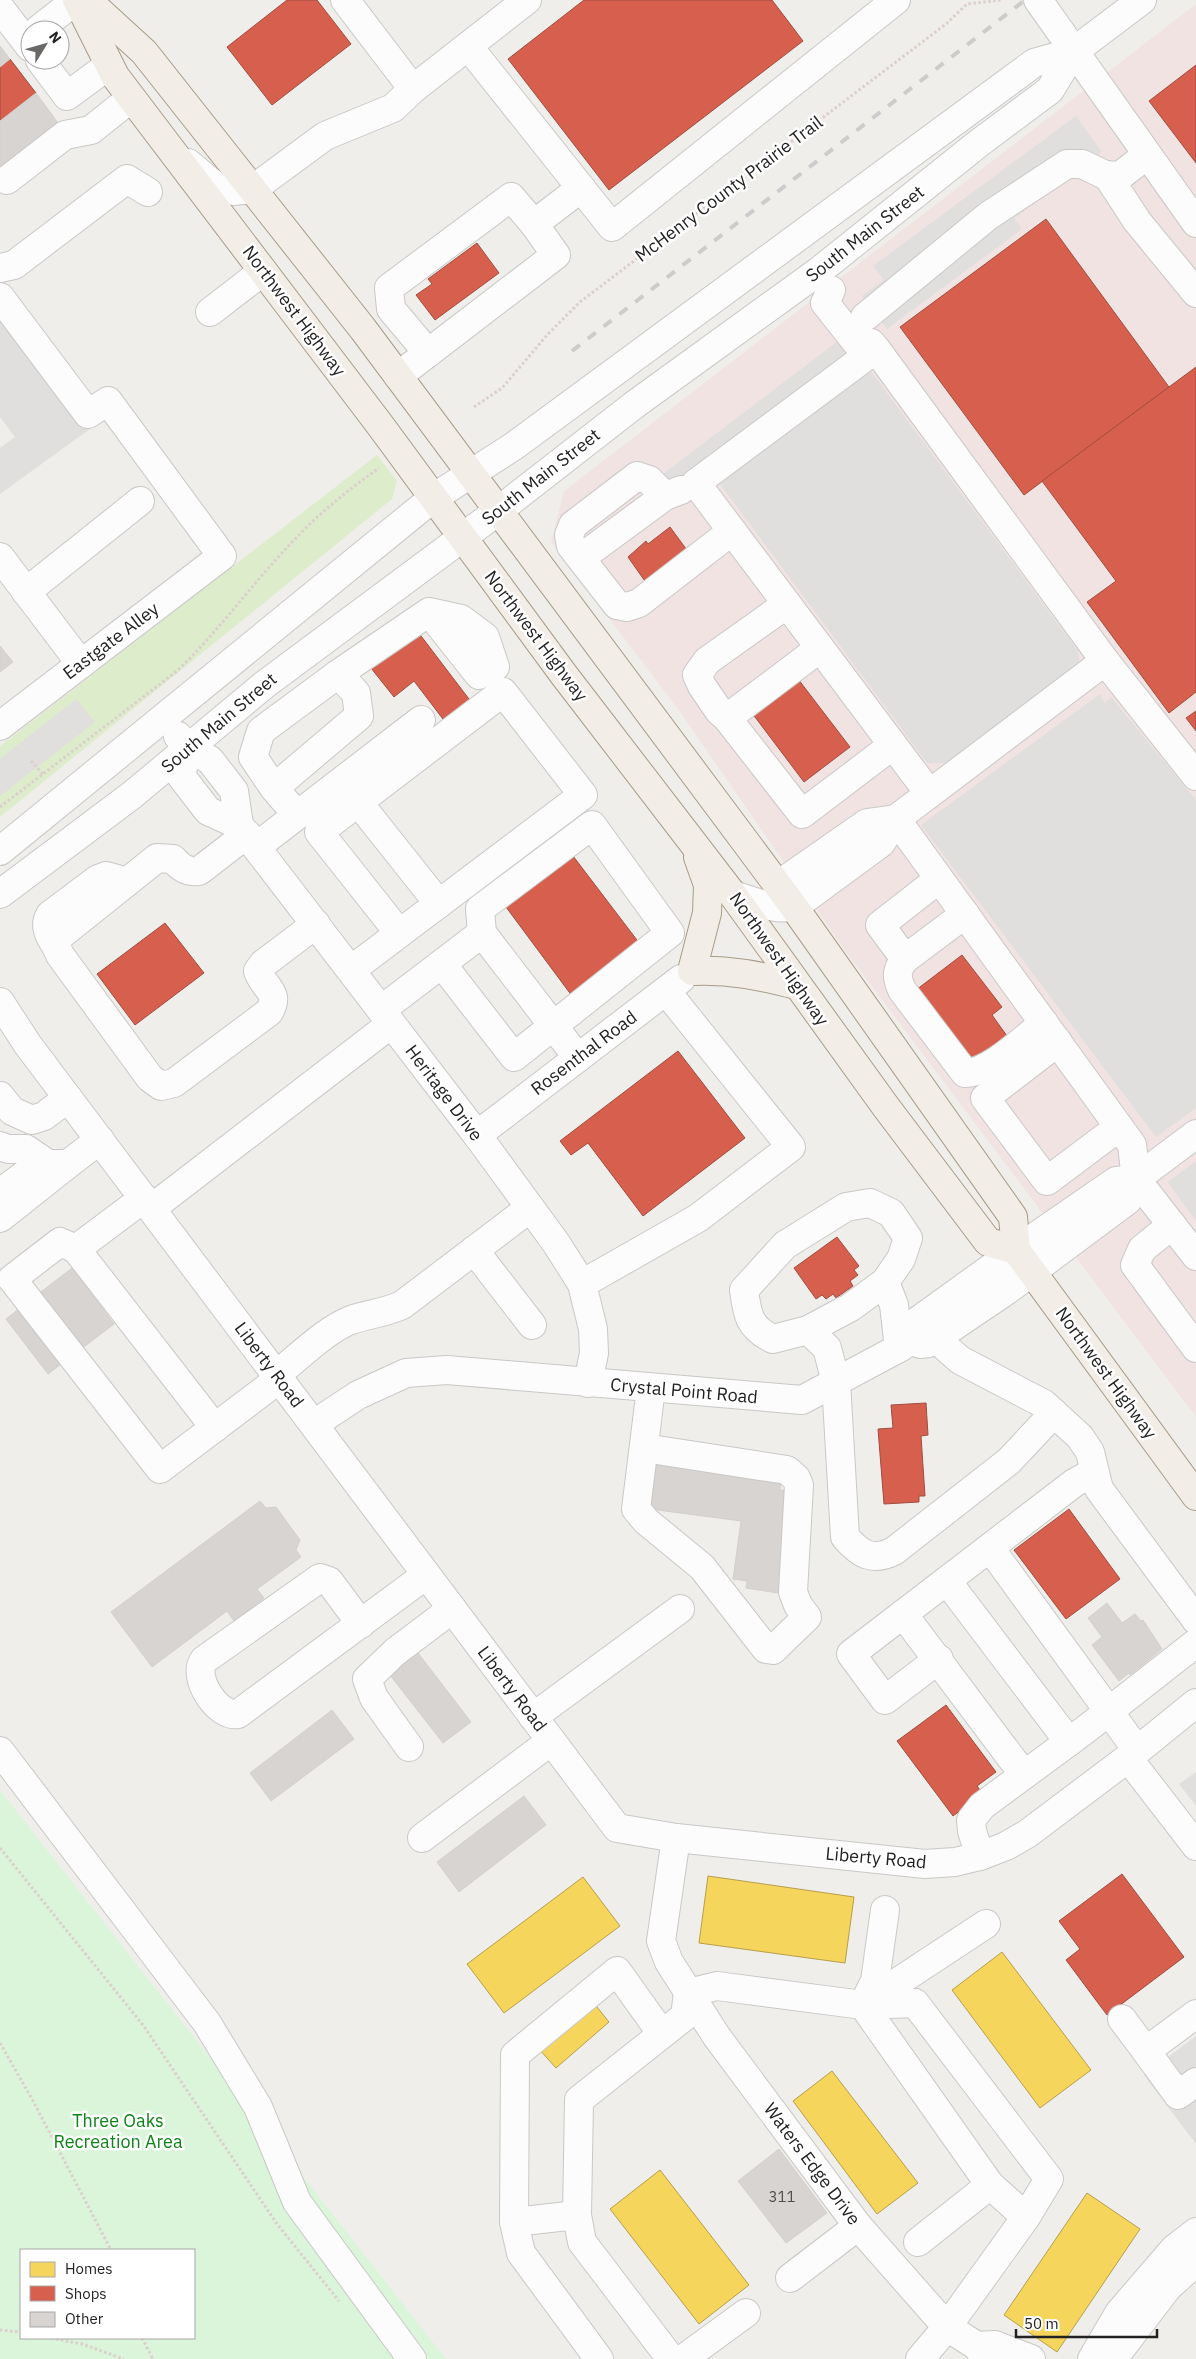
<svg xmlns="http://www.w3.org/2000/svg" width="1196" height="2359" viewBox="0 0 1196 2359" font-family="'IBM Plex Sans',sans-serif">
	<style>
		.commercial { fill: #f1e3e1 }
		.grass { fill: #ddeccb }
		.park { fill: #daf5da; fill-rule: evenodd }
		.parking { fill: #e0dfde }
		.homes { fill: #f6d55c; stroke: #b69f4b }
		.shops { fill: #d6604d; stroke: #a04d40 }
		.building { fill: #d7d4d2; stroke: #d3d0cc }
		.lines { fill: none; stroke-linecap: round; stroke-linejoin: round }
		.minor-casing { stroke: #c9c8c7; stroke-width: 30 }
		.major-casing { stroke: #a79c86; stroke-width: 30 }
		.path { stroke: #dccecd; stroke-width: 3; stroke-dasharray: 2.5 2.5; stroke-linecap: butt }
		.minor { stroke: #fdfcfc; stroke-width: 28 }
		.major { stroke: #f3ede7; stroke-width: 28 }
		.rail { stroke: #ccc; stroke-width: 4; stroke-dasharray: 10 10; stroke-linecap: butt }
		.labels { text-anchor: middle; stroke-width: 5; stroke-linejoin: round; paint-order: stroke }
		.number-label { font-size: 15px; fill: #4f4e4e }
		.street-label { font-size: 18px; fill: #222; stroke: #fff }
		.park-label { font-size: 18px; fill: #0c8416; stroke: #fff }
	</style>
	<rect width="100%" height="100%" fill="#f0eeeb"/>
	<!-- commercial -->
	<path class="commercial" d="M1196 4V1417L846 952 678 709 551 542 564 491Z"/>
	<!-- grass -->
	<path class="grass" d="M377 455 397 481 392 499 0 817V746Z"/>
	<!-- park -->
	<path class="park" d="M0 1790 446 2359H0ZM21 2250H194V2338H21Z"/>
	<!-- parking -->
	<g class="parking">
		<path d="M1076 116 1102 152 1014 218 1022 229 887 329 862 296 884 280 873 266Z"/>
		<path d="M0 302 94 426 0 494V448L15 437 0 417Z"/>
		<path d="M838 341 847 352 853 347 1078 651 1080 663 950 763H927L706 465 674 486 663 474Z"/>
		<path d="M1100 694 1105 703 1111 697 1196 800V1108L1156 1137 921 825Z"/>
		<path d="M76 699 95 722 0 796V759Z"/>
		<path d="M1196 1161V1221L1168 1182Z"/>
		<path d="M1196 1772V1806L1179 1784Z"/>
		<path d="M1196 2036V2144L1144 2075Z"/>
	</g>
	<!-- homes -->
	<g class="homes">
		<path d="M708 1876 854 1897 845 1963 699 1943Z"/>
		<path d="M583 1877 620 1926 504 2013 467 1964Z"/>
		<path d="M1002 1952 1091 2070 1040 2108 952 1990Z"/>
		<path d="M593 2002 609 2022 556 2068 539 2049Z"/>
		<path d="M832 2071 918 2183 877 2214 793 2101Z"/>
		<path d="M660 2170 749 2285 699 2324 610 2209Z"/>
		<path d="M1087 2193 1140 2229 1057 2352 1004 2315Z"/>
	</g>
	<!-- shops -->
	<g class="shops">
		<path d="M287 0H317L351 44 272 105 227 47Z"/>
		<path d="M584 0H772L803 41 609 190 508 59Z"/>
		<path d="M10 59 36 93 0 121V67Z"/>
		<path d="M1196 65V163L1149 101Z"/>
		<path d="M1046 219 1169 387 1024 495 900 327Z"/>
		<path d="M477 243 499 273 435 320 416 295 432 284 428 279Z"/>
		<path d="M1196 367V692L1169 713 1087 602 1116 581 1042 481Z"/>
		<path d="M670 527 692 557 647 584 628 557 646 541 648 544Z"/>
		<path d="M418 632 472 703 446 723 414 681 394 697 371 668Z"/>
		<path d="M798 679 850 747 804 782 752 713Z"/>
		<path d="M1196 711V731L1186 718Z"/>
		<path d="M570 852 643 948 575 1000 503 903Z"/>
		<path d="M165 923 204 973 135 1025 97 974Z"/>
		<path d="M962 955 1002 1007 992 1015 1007 1036 971 1063 916 990Z"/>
		<path d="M678 1051 745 1138 643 1216 588 1143 571 1155 560 1141Z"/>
		<path d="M837 1237 859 1266 854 1270 858 1275 850 1281 853 1286 836 1298 833 1294 826 1299 822 1295 816 1299 794 1268Z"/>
		<path d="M926 1403 928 1435 921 1436 925 1496H919V1502L884 1504 878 1429 893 1428 891 1405Z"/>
		<path d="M1069 1509 1120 1579 1066 1619 1014 1550Z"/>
		<path d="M946 1705 996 1772 977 1786 983 1794 953 1816 897 1741Z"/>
		<path d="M1122 1874 1184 1957 1107 2015 1066 1960 1080 1949 1059 1921Z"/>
	</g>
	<!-- building -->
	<g class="building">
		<path d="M0 46 10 59 0 67Z"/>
		<path d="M36 93 61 127 4 171 0 166V121Z"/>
		<path d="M0 646 13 662 0 672Z"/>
		<path d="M72 1268 114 1324 48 1374 6 1319Z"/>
		<path d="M656 1461 781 1479 780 1490 792 1491 778 1593 746 1588 747 1581 733 1579 741 1521 650 1509Z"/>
		<path d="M260 1501 266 1508 276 1507 300 1540 296 1550 301 1557 257 1589 264 1598 234 1621 227 1611 152 1667 111 1612Z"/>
		<path d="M1107 1603 1122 1623 1135 1614 1141 1621 1143 1620 1162 1649 1130 1675 1129 1673 1119 1681 1092 1645 1102 1637 1088 1618Z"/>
		<path d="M418 1653 471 1722 443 1743 390 1675Z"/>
		<path d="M332 1710 354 1739 271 1801 250 1773Z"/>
		<path d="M524 1796 546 1825 459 1892 437 1862Z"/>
		<path d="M779 2149 827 2213 786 2243 738 2181Z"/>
	</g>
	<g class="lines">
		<defs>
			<g id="minor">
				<path d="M345 0 413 89 527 0"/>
				<path d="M1038 0 1196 223"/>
				<path d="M0 8 30 47"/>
				<path d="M38 30 76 0"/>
				<path d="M468 46 612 227 896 0"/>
				<path d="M40 60 67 96 109 65"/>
				<path d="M188 163 219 189 233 191 253 189 325 136 393 108 413 89"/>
				<path d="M1107 175 1137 221 1196 293"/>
				<path d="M7 180 65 135 91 130 131 98"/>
				<path d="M0 268 14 265 127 179 148 192"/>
				<path d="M831 290 825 303 856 342 871 343 876 349 1105 661 1196 776"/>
				<path d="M0 297 88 414 108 401 222 556 0 726"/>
				<path d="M210 312 263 271"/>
				<path d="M865 317 988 216 1067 164H1082L1105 175 1113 176 1121 175 1147 155"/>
				<path d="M876 349 696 483 929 793"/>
				<path d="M428 353 391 309 389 288 511 197 534 224"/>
				<path d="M398 376 556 255 534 224 581 188"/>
				<path d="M665 496 649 480 637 476 573 525 569 535 571 546 617 605 627 607 639 603 732 531"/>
				<path d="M593 549 665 496 681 490"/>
				<path d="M0 557 81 664"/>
				<path d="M26 592 140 501"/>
				<path d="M787 604 707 661 697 675 702 686 719 711 727 718 802 814 893 745"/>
				<path d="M338 674 429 612 479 675 495 667 485 637 461 619 429 612"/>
				<path d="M727 718 820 648"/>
				<path d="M178 736 188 748 210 760 234 791 239 825"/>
				<path d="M188 748 181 776 208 811 239 825 477 1135 556 1243 582 1284 593 1329 594 1353 588 1383"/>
				<path d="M274 788 359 716 356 693 338 674 261 731 253 757 274 788 297 815"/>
				<path d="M358 802 439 904"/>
				<path d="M896 819 1132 1145 1136 1179 1196 1256"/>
				<path d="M247 834 199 871C187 872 181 868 173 859L157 858 57 938 56 946 60 955 150 1078 161 1086 174 1083 269 1012C281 992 264 989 258 971L263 964 316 924"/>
				<path d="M256 847 421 720"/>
				<path d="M0 851 433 498 514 446 1034 63 1073 52"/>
				<path d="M939 879 880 925 905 959 965 914"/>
				<path d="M778 885 867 823 896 819"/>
				<path d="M0 894 132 795 264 685 498 511 634 405 819 271 979 143 1050 90 1073 52 1142 0"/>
				<path d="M733 895C754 901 772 910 794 907L881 843 896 819 1105 661"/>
				<path d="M56 946C50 937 43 926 50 915L98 879 106 876 127 882"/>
				<path d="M905 959C896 970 896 977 902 990L965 1073C990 1073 1024 1038 1044 1023"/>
				<path d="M442 964 514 1057 670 933 592 825 480 909 482 933"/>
				<path d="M351 970 583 795 503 692 319 832 399 933"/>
				<path d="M0 1002 28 1045 617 1828 676 1838 925 1864 955 1862 980 1856 1006 1846 1027 1834 1128 1758 1196 1703"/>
				<path d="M381 1010 482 933 578 1058"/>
				<path d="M1058 1042 985 1098 1047 1181 1119 1127"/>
				<path d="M0 1096 12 1111 32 1120 44 1116 68 1098"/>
				<path d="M477 1135 681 979"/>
				<path d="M0 1146 8 1149H26L45 1162"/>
				<path d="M0 1193 39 1164H66"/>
				<path d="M152 1208 391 1024"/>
				<path d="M0 1218C34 1192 65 1165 100 1140"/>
				<path d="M1172 1225 1142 1249 1135 1265 1196 1348"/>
				<path d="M76 1249 144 1198"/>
				<path d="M474 1250 532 1325"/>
				<path d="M885 1282 851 1307 808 1330 773 1339C749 1328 747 1314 744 1290L785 1245 846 1207 870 1203 891 1213 908 1238 901 1259 885 1282 894 1305 899 1348"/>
				<path d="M582 1284 698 1218 791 1147 666 991"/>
				<path d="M808 1330 827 1348 836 1382 845 1537C860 1554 872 1562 894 1551L1009 1461 1054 1413"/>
				<path d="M935 1338 960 1360 1044 1404 1080 1437 1090 1452 1099 1489 1196 1620"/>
				<path d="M920 1344 929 1343 1006 1291 1128 1200 1136 1179"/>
				<path d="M276 1375C298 1358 325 1330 351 1320 368 1314 385 1313 402 1305L530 1208"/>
				<path d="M314 1424 358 1395 406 1373 447 1370 802 1400 901 1347 908 1342 912 1325 1016 1250 1116 1181 1136 1179 1196 1134"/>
				<path d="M215 1428 76 1249 60 1242 12 1279 160 1469 279 1379"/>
				<path d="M644 1448 787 1470 796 1478 799 1485 793 1592 798 1605 807 1617 773 1650 766 1649 702 1567 646 1521 636 1509 651 1388"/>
				<path d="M990 1548 1137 1750"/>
				<path d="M947 1581 1069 1742"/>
				<path d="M903 1614 1024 1775"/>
				<path d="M361 1624 329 1581 320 1578 204 1660C191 1677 218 1718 238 1714L426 1575"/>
				<path d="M939 1659 885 1700 851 1654 1074 1483 1094 1472"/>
				<path d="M533 1717 680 1609"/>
				<path d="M409 1747 374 1698 367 1679 395 1652 452 1609"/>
				<path d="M0 1751 207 2023 258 2107 297 2202 412 2359"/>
				<path d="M1128 1758 1196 1846"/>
				<path d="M422 1838 551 1741"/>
				<path d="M676 1838 661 1941 669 1962 717 2037 858 2226 947 2327 920 2359"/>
				<path d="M980 1856 972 1831 971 1820 982 1806 1085 1730 1196 1643"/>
				<path d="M863 2005 915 2003 1049 2179 1026 2217"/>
				<path d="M863 2005 986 1924"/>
				<path d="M863 2005 875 1981 885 1910"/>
				<path d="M1196 2014 1146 2051 1178 2095 1196 2082"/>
				<path d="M1122 2019 1146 2051"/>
				<path d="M514 2222 577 2215"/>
				<path d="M918 2242 990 2185"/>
				<path d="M790 2278 858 2226"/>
				<path d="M977 2346 995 2345 1031 2359"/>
				<path d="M599 2359 521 2253 514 2222 515 2055 617 1971 662 2034"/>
				<path d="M671 2359 582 2242 577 2215 579 2100 685 2016 688 1993 717 1986 863 2005 990 2185 1026 2217 947 2327 977 2346 985 2359"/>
				<path d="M683 2359 746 2313"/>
				<path d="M1092 2359 1119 2313 1174 2249 1196 2232"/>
				<path d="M1113 2359 1168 2287 1196 2262"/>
			</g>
			<g id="major">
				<path d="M77 0 115 76 380 425 564 675 733 895 886 1107 988 1242 1016 1250"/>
				<path d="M87 0 144 52 363 329 794 907 1013 1217 1016 1250 1196 1496"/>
				<path d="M698 857 708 885 707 913 692 971C729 969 761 976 796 985"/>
			</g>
		</defs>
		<!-- minor casing -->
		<use href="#minor" class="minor-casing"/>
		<!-- major casing -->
		<use href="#major" class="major-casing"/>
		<!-- path -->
		<g class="path">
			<path d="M474 407 502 388 548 334 580 302 946 24 967 4 1001 0"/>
			<path d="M31 761 43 774"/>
			<path d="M0 807 177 671C221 629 256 578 300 534 324 509 351 488 379 468"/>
			<path d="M0 1848 143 2025 277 2224 339 2301"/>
			<path d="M0 2043 32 2099 111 2250"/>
			<path d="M0 2330 21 2332"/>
			<path d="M51 2338 82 2344 124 2359"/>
			<path d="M142 2338 153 2359"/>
		</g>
		<!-- minor -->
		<use href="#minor" class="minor"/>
		<!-- major -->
		<use href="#major" class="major"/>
		<!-- rail -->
		<path class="rail" d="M572 351 1025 0"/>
	</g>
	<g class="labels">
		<!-- number labels -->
		<g class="number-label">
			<text x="782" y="2202">311</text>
		</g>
		<!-- street labels -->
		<g class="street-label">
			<text transform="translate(729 189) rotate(-37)" y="6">McHenry County Prairie Trail</text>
			<text transform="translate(865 234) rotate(-38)" y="6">South Main Street</text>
			<text transform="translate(294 311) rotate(53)" y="6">Northwest Highway</text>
			<text transform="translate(541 477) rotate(-38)" y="6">South Main Street</text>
			<text transform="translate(536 636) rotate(53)" y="6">Northwest Highway</text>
			<text transform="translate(111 641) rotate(-37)" y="6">Eastgate Alley</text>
			<text transform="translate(219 723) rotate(-40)" y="6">South Main Street</text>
			<text transform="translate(779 959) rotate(55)" y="6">Northwest Highway</text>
			<text transform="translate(584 1053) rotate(-37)" y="6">Rosenthal Road</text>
			<text transform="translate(444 1093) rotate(53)" y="6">Heritage Drive</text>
			<text transform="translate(269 1365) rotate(53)" y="6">Liberty Road</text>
			<text transform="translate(1106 1373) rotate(54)" y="6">Northwest Highway</text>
			<text transform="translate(684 1391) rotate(5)" y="6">Crystal Point Road</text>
			<text transform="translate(512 1689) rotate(53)" y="6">Liberty Road</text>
			<text transform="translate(876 1858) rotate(5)" y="6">Liberty Road</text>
			<text transform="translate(812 2164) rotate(53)" y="6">Waters Edge Drive</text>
		</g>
		<!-- park labels -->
		<g class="park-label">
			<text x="118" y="2127">Three Oaks<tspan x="118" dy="21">Recreation Area</tspan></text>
		</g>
	</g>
	<!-- legend -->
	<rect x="20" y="2249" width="175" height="90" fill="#ffffff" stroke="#a7a7a7"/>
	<rect x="30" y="2262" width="25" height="15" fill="#f6d55c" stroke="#a7a7a7"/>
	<text x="65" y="2274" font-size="15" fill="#222222">Homes</text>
	<rect x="30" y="2286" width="25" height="15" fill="#d6604d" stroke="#a7a7a7"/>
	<text x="65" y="2299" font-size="15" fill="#222222">Shops</text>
	<rect x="30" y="2312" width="25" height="15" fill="#d7d4d2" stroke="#a7a7a7"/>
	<text x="65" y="2324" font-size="15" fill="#222222">Other</text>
	<!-- north arrow -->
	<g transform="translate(45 45) rotate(53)"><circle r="24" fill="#ffffff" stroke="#a7a7a7"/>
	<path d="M0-4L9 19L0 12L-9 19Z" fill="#6a6968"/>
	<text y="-8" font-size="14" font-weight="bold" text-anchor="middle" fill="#222222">N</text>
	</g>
	<!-- scale -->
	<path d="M1016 2329v8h141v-8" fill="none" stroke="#222222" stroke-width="2.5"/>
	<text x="1024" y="2329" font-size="15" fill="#222222" stroke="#ffffff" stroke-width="4" paint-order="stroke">50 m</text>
</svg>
